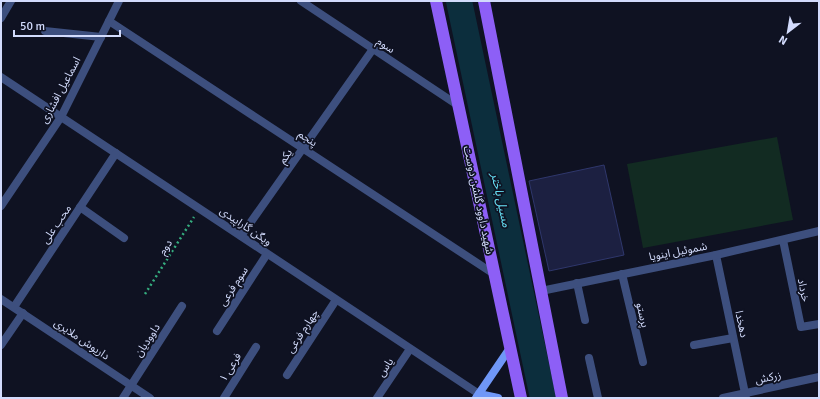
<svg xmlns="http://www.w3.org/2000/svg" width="820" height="399" viewBox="0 0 820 399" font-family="Signika,'Noto Sans Arabic',sans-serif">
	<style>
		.green { fill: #122b22 }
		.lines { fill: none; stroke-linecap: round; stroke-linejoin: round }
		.river { stroke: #0c2e3d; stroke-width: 26 }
		.building { fill: #1c2041; stroke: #2f376c }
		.path { stroke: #35ad7f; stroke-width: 2.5; stroke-dasharray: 2 3; stroke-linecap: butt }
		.street { stroke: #3d4f7e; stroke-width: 8 }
		.secondary { stroke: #6f97f7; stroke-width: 8 }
		.primary { stroke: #8d5ff6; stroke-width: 12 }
		.labels { text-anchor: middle; stroke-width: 3.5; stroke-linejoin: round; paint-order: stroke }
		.street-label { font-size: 11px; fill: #d2dbfc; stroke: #0f1222 }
		.water-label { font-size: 12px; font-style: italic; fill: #66e2f6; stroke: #0f1222 }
	</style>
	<rect width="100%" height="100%" fill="#0f1222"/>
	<!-- green -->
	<path class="green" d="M777 137 793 220 643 248 627 164Z"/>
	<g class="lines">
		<!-- river -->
		<path class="river" d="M459 1 543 398"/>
	</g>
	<!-- building -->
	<path class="building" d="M604 165 624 255 549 271 529 181Z"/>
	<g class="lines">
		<!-- path -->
		<path class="path" d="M145 294 194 217"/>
		<!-- street -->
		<g class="street">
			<path d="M301 1 459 106"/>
			<path d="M1 18 11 1"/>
			<path d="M109 21 494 274"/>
			<path d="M45 31 101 37"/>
			<path d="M1 77 479 394"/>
			<path d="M1 206 61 117 119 1"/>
			<path d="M80 207 124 238"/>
			<path d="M241 236 373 49"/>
			<path d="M783 240 801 327 819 324"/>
			<path d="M716 255 746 398"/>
			<path d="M622 274 643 362"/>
			<path d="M577 283 585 320"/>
			<path d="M541 291 716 255 819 231"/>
			<path d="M1 299 150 398"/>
			<path d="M14 307 116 153"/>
			<path d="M217 331 267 254"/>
			<path d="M1 345 23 313"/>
			<path d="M694 345 733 338"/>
			<path d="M589 358 598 398"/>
			<path d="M287 375 336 300"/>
			<path d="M123 398 182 306"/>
			<path d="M224 398 256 347"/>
			<path d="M377 398 410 349"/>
			<path d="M723 398 819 377"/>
		</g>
		<!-- secondary -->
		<g class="secondary">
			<path d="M479 394 498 398"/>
			<path d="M476 398 510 348"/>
		</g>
		<!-- primary -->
		<g class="primary">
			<path d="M436 1 521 398"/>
			<path d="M484 1 562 398"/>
		</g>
	</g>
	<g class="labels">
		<!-- street labels -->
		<g class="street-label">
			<text transform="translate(386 45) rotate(34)" y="4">سوم</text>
			<text transform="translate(60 90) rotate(-62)" y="4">اسماعیل افشاری</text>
			<text transform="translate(308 138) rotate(33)" y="4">پنجم</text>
			<text transform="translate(285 156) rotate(-55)" y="4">یکم</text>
			<text transform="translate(479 200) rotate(78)" y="4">شهید داوود گلشن دوست</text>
			<text transform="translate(56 224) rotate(-56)" y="4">محب علی</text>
			<text transform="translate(246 226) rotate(34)" y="4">ویگن گاراپیدی</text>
			<text transform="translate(165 247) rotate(-58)" y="4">دوم</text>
			<text transform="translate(678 251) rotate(-11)" y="4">شموئیل اینویا</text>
			<text transform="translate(233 286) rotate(-57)" y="4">سوم فرعی</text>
			<text transform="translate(804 290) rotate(78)" y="4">خرداد</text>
			<text transform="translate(643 315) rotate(77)" y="4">پرستو</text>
			<text transform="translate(742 324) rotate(78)" y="4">دهخدا</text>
			<text transform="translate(302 331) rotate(-57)" y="4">چهارم فرعی</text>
			<text transform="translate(82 339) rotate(34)" y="4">داریوش ملایری</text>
			<text transform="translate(147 340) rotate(-57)" y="4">داوودیان</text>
			<text transform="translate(230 367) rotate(-58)" y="4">فرعی ۱</text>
			<text transform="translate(385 367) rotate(-56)" y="4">یاس</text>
			<text transform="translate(768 377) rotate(-12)" y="4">زرکش</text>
		</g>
		<!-- water labels -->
		<g class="water-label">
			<text transform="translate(501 200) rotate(78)" y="4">مسیل باختر</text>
		</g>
	</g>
	<!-- border -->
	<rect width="820" height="399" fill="none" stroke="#d2dbfc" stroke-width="4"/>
	<!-- north arrow -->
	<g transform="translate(788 32) rotate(211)" stroke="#0f1222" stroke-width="3" paint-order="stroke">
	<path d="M0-3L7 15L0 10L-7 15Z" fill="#d2dbfc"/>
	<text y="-6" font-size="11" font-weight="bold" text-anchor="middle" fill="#d2dbfc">N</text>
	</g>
	<!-- scale -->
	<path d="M14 30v6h106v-6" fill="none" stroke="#d2dbfc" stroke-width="2"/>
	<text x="20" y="30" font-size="12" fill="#d2dbfc" stroke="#0f1222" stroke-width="3" paint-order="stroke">50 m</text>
</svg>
